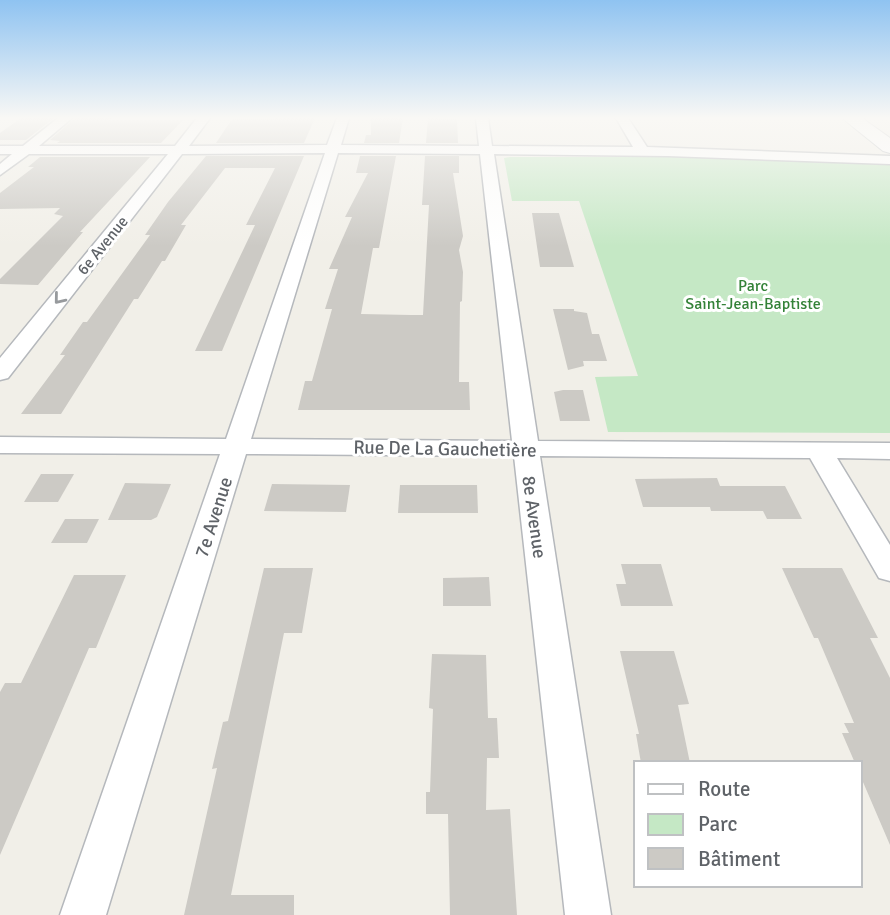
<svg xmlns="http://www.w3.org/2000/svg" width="890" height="915" viewBox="0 0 890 915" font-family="Signika,sans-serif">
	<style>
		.green { fill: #c5e8c5 }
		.building { fill: #cccac5 }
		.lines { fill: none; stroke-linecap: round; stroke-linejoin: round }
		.street-casing { stroke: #b5b8bc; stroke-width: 3 }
		.secondary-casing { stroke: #b6babf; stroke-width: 2 }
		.street { fill: #fff; fill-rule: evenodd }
		.secondary { fill: #fff; fill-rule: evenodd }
		.oneway { stroke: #979a9d }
		.labels { text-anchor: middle; stroke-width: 6; stroke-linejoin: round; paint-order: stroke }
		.far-street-label { font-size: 16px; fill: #5f6368; stroke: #fff }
		.far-park-label { font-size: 16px; fill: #348238; stroke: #fff }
		.street-label { font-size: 19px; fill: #5f6368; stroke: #fff }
	</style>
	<rect width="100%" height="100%" fill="#f1efe8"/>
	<!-- green -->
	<path class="green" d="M510 157H730L890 165V433L608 432 595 377 638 376 579 201H512L504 158Z"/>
	<!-- building -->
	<g class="building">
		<path d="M21 118H54L26 140H0V133Z"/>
		<path d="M75 118H111L109 120H183L161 143H57L60 141 50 140Z"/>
		<path d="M315 118 304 143H216L232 119Z"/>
		<path d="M371 118H403L399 143H364L366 135H371Z"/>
		<path d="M428 118 457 119 458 143H426Z"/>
		<path d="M206 156H304L222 351H195L255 225H246L275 168H225L181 225H186L165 261H162L138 299H134L61 414H21L65 355H60L83 322H87L150 235H145L168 202Z"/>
		<path d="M360 156H396L379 248H373L361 314 411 315H423L429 205H422L425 156H459V173H453L463 236 459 250 463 272 462 301 460 302 459 382H469L470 410H298L305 381H312L332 309H325L338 269H329L352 217H345L368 173H356Z"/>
		<path d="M40 157H150L80 232H83L38 285 0 284V279L63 216 54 214 60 208 0 209V193L34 167H28Z"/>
		<path d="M532 213H559L574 267H540Z"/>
		<path d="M553 309H574V311L587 313 592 334H599L607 361H583L584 366 568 370Z"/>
		<path d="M563 390H583L590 421H560L554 392Z"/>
		<path d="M41 474H74L58 502H24Z"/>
		<path d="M717 478 720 486H785L802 519H767L763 511H711L710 507H643L635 479Z"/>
		<path d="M125 483 171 484 157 517 151 520H108Z"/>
		<path d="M272 484 350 485 346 512 264 511Z"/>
		<path d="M400 485H477L478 513H398Z"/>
		<path d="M65 519H99L87 543H51Z"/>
		<path d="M621 564H661L673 606H621L616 584H626Z"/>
		<path d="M264 568H313L302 633H284L231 895H294V915H184L217 768 212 769 223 722 228 721Z"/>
		<path d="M782 568H842L878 638H870L890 678V845L860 775V763H855L842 733H849L844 723H854L818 638H814Z"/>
		<path d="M74 575H126L96 648H89L0 855V692L5 683H21Z"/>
		<path d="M489 577 491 606H443V578Z"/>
		<path d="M620 651H674L689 704 678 705 690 763H641L636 734H639Z"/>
		<path d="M432 654 486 655 488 718H497L499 758H487L486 810 510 809 517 915H450L448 814H426V792H430L433 709 429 708Z"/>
	</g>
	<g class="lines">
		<defs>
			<path id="street" d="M58 118H72L39 146H175L197 118H210L189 146 327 145 337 118H349L341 145 479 146 476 118H488L492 146 633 147 616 118H628L647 147 890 156V164L668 156 494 154 538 441 890 443V459L837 458 890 545V581L879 578 810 458 540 456 611 915H565L514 456 246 454 106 915H60L220 454 0 453V437L226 439 325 153 182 154 8 378 0 380V358L168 154H29L0 175V164L12 154H0V146H23ZM338 153 480 154 512 441 251 439Z"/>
			<path id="secondary" d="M842 118H862L890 138V153L883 151Z"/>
		</defs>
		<!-- street casing -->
		<use href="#street" class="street-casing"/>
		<!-- secondary casing -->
		<use href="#secondary" class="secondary-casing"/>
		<!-- street -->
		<use href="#street" class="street"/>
		<!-- secondary -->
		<use href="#secondary" class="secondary"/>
	</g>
	<!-- one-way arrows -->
	<defs><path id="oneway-chevron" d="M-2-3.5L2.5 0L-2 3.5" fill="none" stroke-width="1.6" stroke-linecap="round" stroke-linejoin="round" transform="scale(1.75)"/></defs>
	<use class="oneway" href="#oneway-chevron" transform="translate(59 299) rotate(129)"/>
	<!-- sky -->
	<linearGradient id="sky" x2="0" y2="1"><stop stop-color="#8fc3f1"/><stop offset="0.48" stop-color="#f9f8f5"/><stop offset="1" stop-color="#f9f8f5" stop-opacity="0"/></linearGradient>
	<rect width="890" height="246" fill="url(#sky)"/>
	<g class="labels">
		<!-- far-street labels -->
		<g class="far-street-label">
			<text transform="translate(102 245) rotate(-51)" y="6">6e Avenue</text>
		</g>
		<!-- far-park labels -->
		<g class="far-park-label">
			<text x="753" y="291">Parc<tspan x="753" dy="18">Saint-Jean-Baptiste</tspan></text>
		</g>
		<!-- street labels -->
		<g class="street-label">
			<text transform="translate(445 448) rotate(1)" y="7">Rue De La Gauchetière</text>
			<text transform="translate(213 517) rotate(-72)" y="7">7e Avenue</text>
			<text transform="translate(535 517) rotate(82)" y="7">8e Avenue</text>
		</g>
	</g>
	<!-- legend -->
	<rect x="634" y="761" width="228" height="126" fill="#ffffff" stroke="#bfc1c3" stroke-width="2"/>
	<rect x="648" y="784" width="35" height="10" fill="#ffffff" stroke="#bfc1c3" stroke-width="2"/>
	<text x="698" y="796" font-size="21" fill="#5f6368">Route</text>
	<rect x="648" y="814" width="35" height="21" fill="#c5e8c5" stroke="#bfc1c3" stroke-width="2"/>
	<text x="698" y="831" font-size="21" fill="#5f6368">Parc</text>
	<rect x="648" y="848" width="35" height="21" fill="#cccac5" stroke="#bfc1c3" stroke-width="2"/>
	<text x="698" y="866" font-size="21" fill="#5f6368">Bâtiment</text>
</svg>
